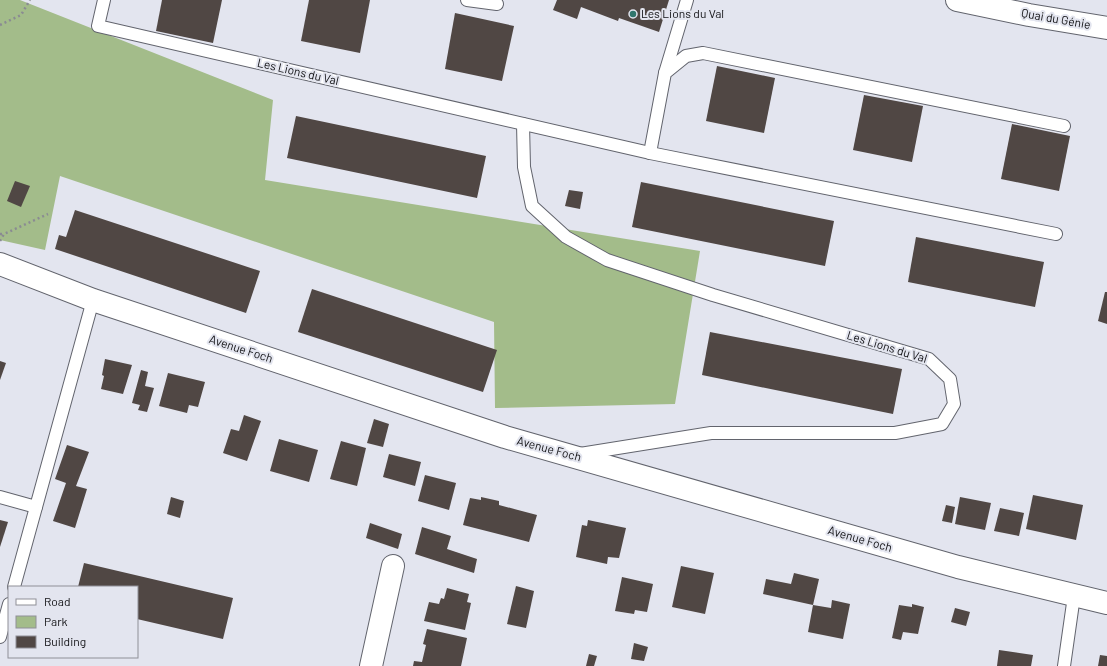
<svg xmlns="http://www.w3.org/2000/svg" width="1107" height="666" viewBox="0 0 1107 666" font-family="Barlow,sans-serif">
	<style>
		.green { fill: #a3bc8a }
		.building { fill: #504744 }
		.lines { fill: none; stroke-linecap: round; stroke-linejoin: round }
		.service-casing { stroke: #62646d; stroke-width: 14 }
		.minor-casing { stroke: #62646d; stroke-width: 24 }
		.path { stroke: #8a8b92; stroke-width: 2.5; stroke-dasharray: 2 3; stroke-linecap: butt }
		.service { stroke: #fff; stroke-width: 12 }
		.minor { stroke: #fff; stroke-width: 22 }
		.poi-dot { fill: #30766d; stroke: #e3e5ef; stroke-width: 1.5 }
		.labels { text-anchor: middle; stroke-width: 4; stroke-linejoin: round; paint-order: stroke }
		.poi-label { font-size: 12px; fill: #111114; stroke: #e3e5ef; text-anchor: start }
		.street-label { font-size: 12px; fill: #111114; stroke: #e3e5ef }
	</style>
	<rect width="100%" height="100%" fill="#e3e5ef"/>
	<!-- green -->
	<path class="green" d="M0 0H20L273 100 265 180 700 251 675 404 495 408 494 322 60 176 45 250 0 240Z"/>
	<!-- building -->
	<g class="building">
		<path d="M162 0H222L213 43 156 31Z"/>
		<path d="M309 0H370L360 53 301 41Z"/>
		<path d="M557 0H669L659 32 619 18 618 21 581 7 577 19 553 10Z"/>
		<path d="M455 13 514 26 502 81 445 69Z"/>
		<path d="M717 66 775 78 764 133 706 121Z"/>
		<path d="M864 95 923 106 912 162 853 150Z"/>
		<path d="M296 116 486 156 477 198 287 158Z"/>
		<path d="M1012 124 1070 136 1059 191 1001 179Z"/>
		<path d="M15 181 30 186 21 207 7 201Z"/>
		<path d="M641 182 834 221 825 266 632 227Z"/>
		<path d="M569 190 583 192 580 209 565 206Z"/>
		<path d="M75 210 260 271 246 313 55 249 59 235 66 237Z"/>
		<path d="M916 237 1044 262 1035 307 908 282Z"/>
		<path d="M312 289 497 350 483 392 298 332Z"/>
		<path d="M1105 292H1107V324L1098 321Z"/>
		<path d="M710 332 902 369 893 414 702 375Z"/>
		<path d="M105 359 132 365 123 394 101 389 104 376 102 375Z"/>
		<path d="M0 361 6 363 0 380Z"/>
		<path d="M141 370 148 372 145 386 154 388 147 412 138 410 140 405 132 403Z"/>
		<path d="M168 373 205 382 198 407 189 405 187 413 159 406Z"/>
		<path d="M244 415 261 421 247 461 223 453 231 429 239 431Z"/>
		<path d="M374 419 389 424 383 447 367 443Z"/>
		<path d="M279 439 318 450 309 482 270 471Z"/>
		<path d="M341 441 366 448 357 486 330 479Z"/>
		<path d="M67 445 89 452 76 486 87 489 75 528 53 521 66 483 55 479Z"/>
		<path d="M389 454 421 462 415 486 383 477Z"/>
		<path d="M425 475 456 483 449 510 418 501Z"/>
		<path d="M1033 495 1083 505 1076 540 1026 529Z"/>
		<path d="M171 497 184 501 180 518 167 514Z"/>
		<path d="M481 497 499 501V505L537 515 529 542 463 525 470 498 481 500Z"/>
		<path d="M960 497 991 503 985 530 955 524Z"/>
		<path d="M946 505 955 507 952 523 942 521Z"/>
		<path d="M1000 508 1024 513 1019 536 994 531Z"/>
		<path d="M0 520 8 522 0 547Z"/>
		<path d="M588 520 626 528 619 558 608 557 607 564 576 557 582 525 587 526Z"/>
		<path d="M370 523 402 534 398 549 366 538Z"/>
		<path d="M422 527 451 536 447 549 477 559 474 573 415 554Z"/>
		<path d="M84 563 233 598 223 639 137 619V587H78Z"/>
		<path d="M681 566 714 573 705 614 672 607Z"/>
		<path d="M794 573 819 579 813 605 763 594 766 579 791 584Z"/>
		<path d="M622 577 653 584 647 612 635 610 634 614 615 611Z"/>
		<path d="M516 586 534 591 526 628 507 624Z"/>
		<path d="M447 588 469 594 467 602 471 603 465 630 424 621 429 602 439 604 441 598 444 599Z"/>
		<path d="M832 600 850 604 843 639 808 632 813 605 831 608Z"/>
		<path d="M912 604 924 607 918 634 903 632 901 640 892 638 899 605 912 607Z"/>
		<path d="M955 608 970 612 966 626 951 622Z"/>
		<path d="M427 629 467 638 461 666H413L414 661 422 662 426 645 423 644Z"/>
		<path d="M634 643 648 647 644 661 631 659Z"/>
		<path d="M999 650 1033 655 1031 666H997Z"/>
		<path d="M589 654 597 656 594 666H586Z"/>
		<path d="M1100 655 1107 656V666H1098Z"/>
	</g>
	<g class="lines">
		<defs>
			<g id="service">
				<path d="M104 0 98 26 650 153 1056 234"/>
				<path d="M467 0 497 4"/>
				<path d="M665 73 687 0"/>
				<path d="M523 124 524 167 532 206 566 237 607 260 713 295 929 359 950 379 954 404 942 424 895 433H711L580 454"/>
				<path d="M650 153 665 73 686 56 703 53 1064 126"/>
				<path d="M0 497 36 507"/>
				<path d="M14 587 93 300"/>
				<path d="M0 637 9 604"/>
				<path d="M1064 666 1074 596"/>
			</g>
			<g id="minor">
				<path d="M957 0 1029 15 1107 28"/>
				<path d="M0 264 93 300 505 437 958 567 1107 603"/>
				<path d="M371 666 393 566"/>
			</g>
		</defs>
		<!-- service casing -->
		<use href="#service" class="service-casing"/>
		<!-- minor casing -->
		<use href="#minor" class="minor-casing"/>
		<!-- path -->
		<g class="path">
			<path d="M0 25 21 15 30 0"/>
			<path d="M0 234H4"/>
			<path d="M0 241 4 234 48 214"/>
		</g>
		<!-- service -->
		<use href="#service" class="service"/>
		<!-- minor -->
		<use href="#minor" class="minor"/>
	</g>
	<!-- markers -->
	<circle class="poi-dot" cx="633" cy="14" r="4"/>
	<g class="labels">
		<!-- poi labels -->
		<g class="poi-label">
			<text x="641" y="18">Les Lions du Val</text>
		</g>
		<!-- street labels -->
		<g class="street-label">
			<text transform="translate(1056 19) rotate(10)" y="4">Quai du Génie</text>
			<text transform="translate(298 72) rotate(13)" y="4">Les Lions du Val</text>
			<text transform="translate(887 347) rotate(17)" y="4">Les Lions du Val</text>
			<text transform="translate(241 349) rotate(18)" y="4">Avenue Foch</text>
			<text transform="translate(549 449) rotate(15)" y="4">Avenue Foch</text>
			<text transform="translate(860 539) rotate(16)" y="4">Avenue Foch</text>
		</g>
	</g>
	<!-- legend -->
	<rect x="8" y="586" width="130" height="72" fill="#e3e5ef" stroke="#8f9097"/>
	<rect x="16" y="599" width="20" height="6" fill="#ffffff" stroke="#8f9097"/>
	<text x="44" y="606" font-size="12" fill="#111114">Road</text>
	<rect x="16" y="616" width="20" height="12" fill="#a3bc8a" stroke="#8f9097"/>
	<text x="44" y="626" font-size="12" fill="#111114">Park</text>
	<rect x="16" y="636" width="20" height="12" fill="#504744" stroke="#8f9097"/>
	<text x="44" y="646" font-size="12" fill="#111114">Building</text>
</svg>
